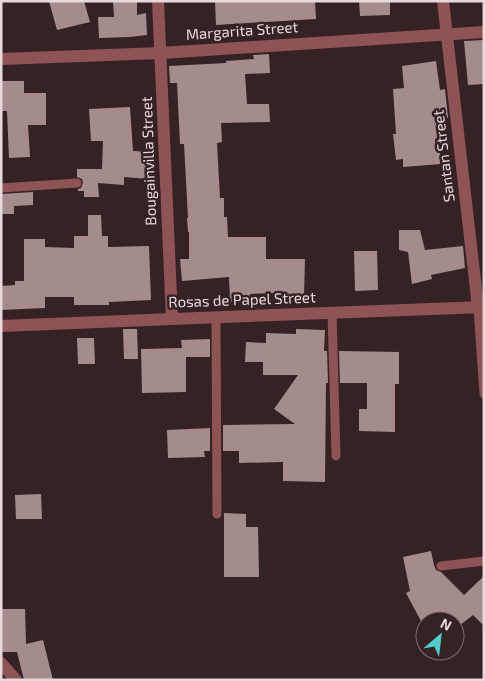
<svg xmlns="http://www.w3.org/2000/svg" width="485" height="681" viewBox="0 0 485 681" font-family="'Exo 2',sans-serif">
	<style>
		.building { fill: #a48c8d }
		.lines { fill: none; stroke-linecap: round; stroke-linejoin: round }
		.service { stroke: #8e5257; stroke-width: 9 }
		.minor { stroke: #8e5257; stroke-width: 12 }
		.labels { text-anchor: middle; stroke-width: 5; stroke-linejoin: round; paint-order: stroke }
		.street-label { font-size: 15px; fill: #e7d9da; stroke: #352223 }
	</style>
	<rect width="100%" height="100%" fill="#352223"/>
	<!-- building -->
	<g class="building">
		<path d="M49 1H84L90 22 57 30Z"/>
		<path d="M113 1H137V15L146 13 147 35 130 37 99 38 98 17H114Z"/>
		<path d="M215 1H315L316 19 216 25Z"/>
		<path d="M359 1H390V15L360 16Z"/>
		<path d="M484 40V84L468 85 464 41Z"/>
		<path d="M269 54 270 73 245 74 247 104H269L270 122 221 123 222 142 217 143 220 198H224V217H227L228 237H266V259H305L304 297 277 296V293L250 294V302H230L229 277 182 281 180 259H189V232H188L187 218H188L184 144H180L177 83H170L169 66 226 63V61L254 59 253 55Z"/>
		<path d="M436 61 440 90 445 89 448 118 437 119 441 164 403 167V159L396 160 393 134H396L393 89 404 88 402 66Z"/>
		<path d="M1 81H24V93H46V125H28L30 157 9 158 7 111H1Z"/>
		<path d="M130 107 133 151 150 152 149 179 124 177V185L98 183 99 197H84V191H78V189L81 188 83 183 82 179 77 177V169H102L103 141H91L89 109Z"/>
		<path d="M33 192V205L14 206V214H1V194Z"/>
		<path d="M88 215H101L102 236H108V247L149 246 151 300 109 302V305H74V297H45V308L1 310V286L15 285V281H24V239H45V247L74 248V236H88Z"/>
		<path d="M399 230H420L425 250 463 246 465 268 431 275 432 279 412 284 408 252 399 250Z"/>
		<path d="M354 251H377L378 290 355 291Z"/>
		<path d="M123 329H137L138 359H124Z"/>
		<path d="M296 329 325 330 324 351H327L328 383H326L325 482 283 481V462L239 463V451H223V425L295 424 274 409 298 375H263V362H245L246 342 266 343V333L296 334Z"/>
		<path d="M77 338H94L95 364H78Z"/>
		<path d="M210 339V357H186V392L142 393 141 349 182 348 181 340Z"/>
		<path d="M339 351 399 352V384H395V432L359 431V409H367V383H340Z"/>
		<path d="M210 428V451H204L205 457 168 458 167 430Z"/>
		<path d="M41 494 42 519H16L15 495Z"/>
		<path d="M224 513 246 514V527H258L259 577H224Z"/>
		<path d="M431 551 434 565 436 570 441 572 464 595 484 576V626L473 615 455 629V621H421L406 593 410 591 403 557Z"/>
		<path d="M1 609H25L26 644 43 640 53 680H24L17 652H1Z"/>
	</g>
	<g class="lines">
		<!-- service -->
		<g class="service">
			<path d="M1 188 77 183"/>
			<path d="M478 307 484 394"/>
			<path d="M332 313 336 456"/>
			<path d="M216 317 217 514"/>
			<path d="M441 566 484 561"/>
		</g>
		<!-- minor -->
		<g class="minor">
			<path d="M158 1 172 319"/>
			<path d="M443 1 478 307"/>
			<path d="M1 59 161 53 484 32"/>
			<path d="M1 326 172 319 484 307"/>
			<path d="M1 663 16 680"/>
		</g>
	</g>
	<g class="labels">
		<!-- street labels -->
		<g class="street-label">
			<text transform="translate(242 31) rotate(-4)" y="5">Margarita Street</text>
			<text transform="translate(444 156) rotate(-97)" y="5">Santan Street</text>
			<text transform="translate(149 161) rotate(-92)" y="5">Bougainvilla Street</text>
			<text transform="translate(242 300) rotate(-2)" y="5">Rosas de Papel Street</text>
		</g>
	</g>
	<!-- border -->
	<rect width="485" height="681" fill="none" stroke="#e7d9da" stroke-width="5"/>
	<!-- north arrow -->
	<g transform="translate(440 636) rotate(28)"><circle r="24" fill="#352223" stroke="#7c6b6c"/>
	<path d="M0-4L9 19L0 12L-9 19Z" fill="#52cdcd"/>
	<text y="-8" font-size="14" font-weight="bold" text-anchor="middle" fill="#e7d9da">N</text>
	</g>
</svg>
